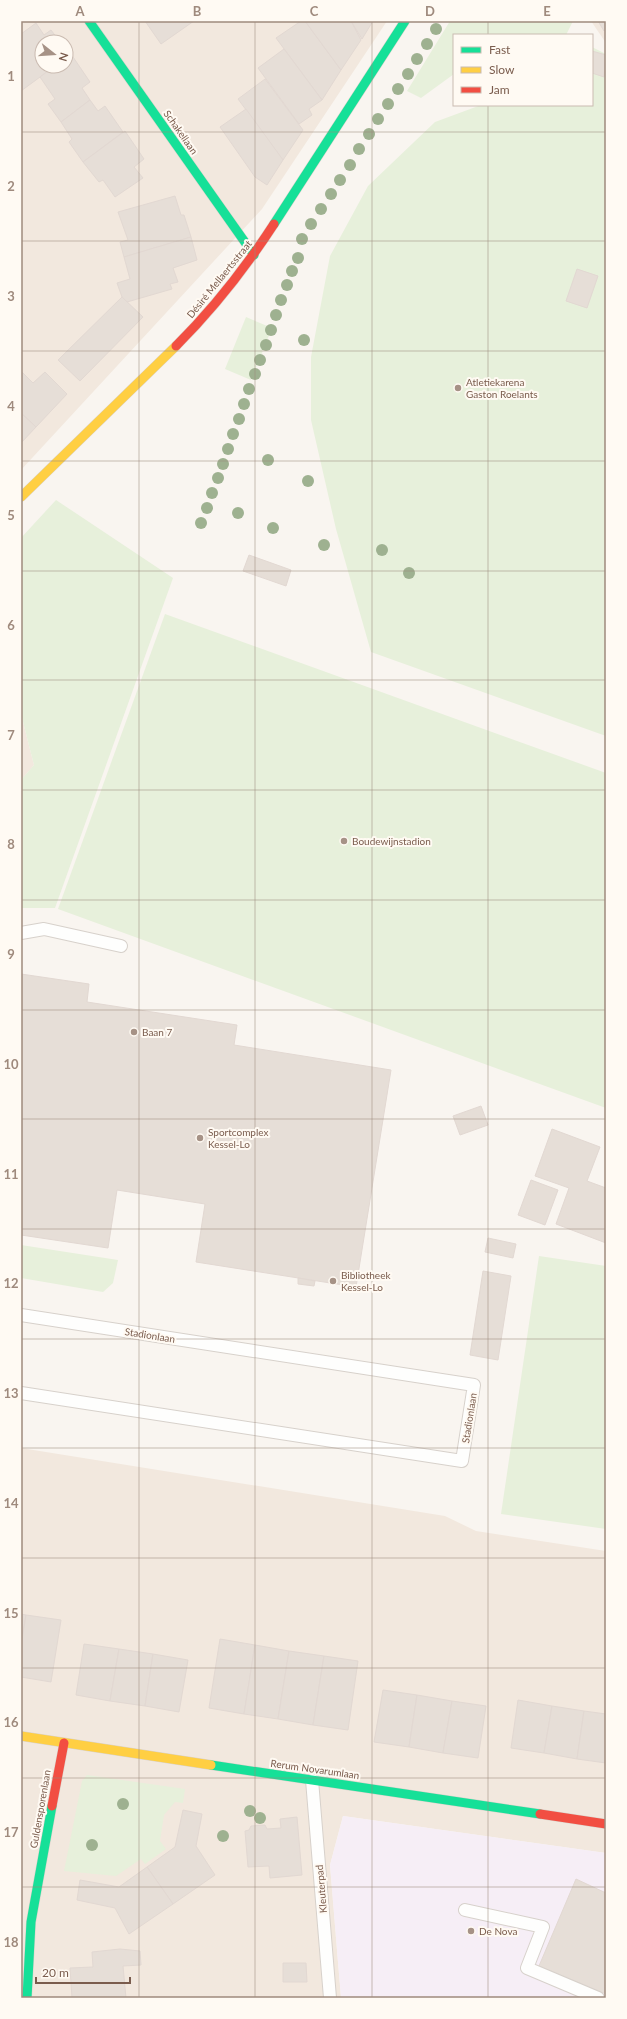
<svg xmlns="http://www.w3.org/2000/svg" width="627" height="2019" viewBox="0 0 627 2019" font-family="Lato,sans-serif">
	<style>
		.residential { fill: #f2e8de; fill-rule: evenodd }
		.education { fill: #f6eef6 }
		.green { fill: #e7f0db }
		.building { fill: #e6ded7; stroke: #e2d8d2 }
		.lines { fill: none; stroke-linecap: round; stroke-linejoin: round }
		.lane-casing { stroke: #d7d1cb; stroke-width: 14 }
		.fast-casing { stroke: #d9d2cb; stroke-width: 10 }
		.slow-casing { stroke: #d9d2cb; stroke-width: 10 }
		.jam-casing { stroke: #d9d2cb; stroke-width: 10 }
		.lane { stroke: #fefefd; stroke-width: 12 }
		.fast { stroke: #16e098; stroke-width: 9 }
		.slow { stroke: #ffcf43; stroke-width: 9 }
		.jam { stroke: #f24e42; stroke-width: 9 }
		.tree { fill: #9eb190 }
		.grid { fill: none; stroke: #9f8a7d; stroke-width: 1; stroke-opacity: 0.55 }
		.poi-dot { fill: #a69286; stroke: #fffaf3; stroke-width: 1.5 }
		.labels { text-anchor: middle; stroke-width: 4; stroke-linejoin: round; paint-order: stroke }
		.street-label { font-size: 10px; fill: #7a5c4d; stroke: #fffaf3 }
		.poi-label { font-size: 10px; fill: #7a5c4d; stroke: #fffaf3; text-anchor: start }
		.neatline { fill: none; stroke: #9f8a7d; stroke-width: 1.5 }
		.grid-label { font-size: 13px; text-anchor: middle; font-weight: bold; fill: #9f8a7d }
	</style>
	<rect width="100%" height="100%" fill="#f9f5f0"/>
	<!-- residential -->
	<g class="residential">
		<path d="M21 21H387L262 209 21 470ZM42 42H66V66H42Z"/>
		<path d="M591 21H606V43Z"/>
		<path d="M21 714 34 765 21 780Z"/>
		<path d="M21 1448 445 1516 476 1531 606 1551V1853L343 1816 330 1865 341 1998H21Z"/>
	</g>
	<!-- education -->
	<path class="education" d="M343 1816 606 1853V1998H341L330 1865Z"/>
	<!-- green -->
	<g class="green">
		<path d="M450 21H573L566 35H454V74L421 98 407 91Z"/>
		<path d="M592 47 606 54V736L371 652 336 529 311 420V357L330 256 368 186 435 122 481 105H592Z"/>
		<path d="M246 317 272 328 251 380 225 369Z"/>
		<path d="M56 500 173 578 55 908H21V780L34 765 21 714V538Z"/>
		<path d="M165 614 606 773V1108L58 909Z"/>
		<path d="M21 1245 118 1260 113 1283 103 1292 21 1278Z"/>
		<path d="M539 1256 606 1266V1529L501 1514Z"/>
		<path d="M87 1775 185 1789 183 1803 175 1802 164 1815 160 1841 166 1849 145 1864 141 1859 116 1876 64 1871 82 1781Z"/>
	</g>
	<!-- building -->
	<g class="building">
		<path d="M145 21H194L161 44Z"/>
		<path d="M301 21H305L341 70 322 100 276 38Z"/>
		<path d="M305 21H351L361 40 341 70Z"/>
		<path d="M351 21H373L362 39Z"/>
		<path d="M598 21H606V29L604 31Z"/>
		<path d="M36 23 44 35 51 30 60 42H42V66H55L21 91V34Z"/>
		<path d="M284 49 322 100 309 109 312 115 299 124 258 68Z"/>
		<path d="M592 51 606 55 604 77 592 73Z"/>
		<path d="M71 54 90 82 82 88 90 100 61 122 48 104 55 99 40 77 55 66H66V58Z"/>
		<path d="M265 79 303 130 283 160 238 99Z"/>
		<path d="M90 100 98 111 105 106 123 132 83 162 69 142 72 139 61 122Z"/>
		<path d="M246 109 283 160 267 185 255 177 220 127Z"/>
		<path d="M125 131 144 159 134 167 143 178 115 197 103 180 99 182 83 162Z"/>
		<path d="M175 196 181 215H184L191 237 124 257 120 242 128 240 118 212Z"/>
		<path d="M191 237 197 260 173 268 178 282 170 284 172 289 127 302 122 297 117 283 130 279 124 257Z"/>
		<path d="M577 269 598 276 587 308 566 301Z"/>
		<path d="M122 297 143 317 80 381 58 360Z"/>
		<path d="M21 371 33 383 45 372 67 394 36 427 21 413Z"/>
		<path d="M21 413 36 427 21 443Z"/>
		<path d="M249 555 291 570 286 586 243 571Z"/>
		<path d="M21 974 89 984 87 1002 237 1025 234 1045 391 1070 356 1287 196 1262 205 1204 117 1190 108 1248 21 1235Z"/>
		<path d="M481 1106 488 1125 460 1135 453 1116Z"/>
		<path d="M552 1129 600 1147 587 1181 606 1188V1243L556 1224 569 1188 535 1176Z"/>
		<path d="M531 1180 558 1190 545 1225 518 1215Z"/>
		<path d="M488 1238 516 1244 513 1258 485 1252Z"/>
		<path d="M483 1271 511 1276 498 1360 470 1355Z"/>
		<path d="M298 1278 315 1281 314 1286 298 1284Z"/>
		<path d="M21 1614 26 1615 21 1645Z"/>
		<path d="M26 1615 61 1620 51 1682 21 1677V1645Z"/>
		<path d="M220 1639 255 1645 244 1714 209 1708Z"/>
		<path d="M84 1644 119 1649 110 1701 76 1695Z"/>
		<path d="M255 1645 289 1651 278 1719 244 1714Z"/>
		<path d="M119 1649 153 1654 145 1706 110 1701Z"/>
		<path d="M289 1651 324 1656 313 1725 278 1719Z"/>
		<path d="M153 1654 188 1660 179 1712 145 1706Z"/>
		<path d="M324 1656 358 1661 348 1730 313 1725Z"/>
		<path d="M383 1690 417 1695 409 1747 374 1742Z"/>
		<path d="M417 1695 452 1701 443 1753 409 1747Z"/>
		<path d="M518 1700 552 1706 544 1753 511 1748Z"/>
		<path d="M452 1701 486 1706 478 1758 443 1753Z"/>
		<path d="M552 1706 584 1711 577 1759 544 1753Z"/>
		<path d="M584 1711 606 1714V1763L577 1759Z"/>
		<path d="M183 1810 202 1814 196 1846 215 1875 173 1904 147 1867 175 1847Z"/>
		<path d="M297 1817 302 1875 270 1878 269 1866 248 1867 245 1831 249 1830 251 1826 265 1825 267 1829 281 1828 280 1819Z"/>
		<path d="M147 1867 173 1904 129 1934 115 1908 77 1900 80 1880 119 1887Z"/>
		<path d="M576 1879 606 1893V1994L539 1966Z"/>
		<path d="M120 1949 140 1951 141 1965 123 1966 126 1998H72L70 1968 93 1967 92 1952Z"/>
		<path d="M283 1963H306L307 1982H283Z"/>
	</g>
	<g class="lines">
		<defs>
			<g id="lane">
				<path d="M21 933 44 929 121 946"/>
				<path d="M21 1315 474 1385 462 1461 21 1393"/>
				<path d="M312 1780 330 1998"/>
				<path d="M465 1910 543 1927 527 1968 598 1998"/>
			</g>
			<g id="fast">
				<path d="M89 21 254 255"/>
				<path d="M274 224 405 21"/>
				<path d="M211 1765 540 1814"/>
				<path d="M27 1998 31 1922 52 1806"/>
			</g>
			<g id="slow">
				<path d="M21 497 176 346"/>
				<path d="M21 1736 211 1765"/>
			</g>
			<g id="jam">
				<path d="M176 346C212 310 246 267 274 224"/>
				<path d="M52 1806 64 1743"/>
				<path d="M540 1814 606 1824"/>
			</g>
		</defs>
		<!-- lane casing -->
		<use href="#lane" class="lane-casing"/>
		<!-- fast casing -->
		<use href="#fast" class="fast-casing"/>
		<!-- slow casing -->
		<use href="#slow" class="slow-casing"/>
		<!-- jam casing -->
		<use href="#jam" class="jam-casing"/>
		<!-- lane -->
		<use href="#lane" class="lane"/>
		<!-- fast -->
		<use href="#fast" class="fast"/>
		<!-- slow -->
		<use href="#slow" class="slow"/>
		<!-- jam -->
		<use href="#jam" class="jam"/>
	</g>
	<!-- trees -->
	<g class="tree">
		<circle cx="436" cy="29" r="6"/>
		<circle cx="427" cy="44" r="6"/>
		<circle cx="417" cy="59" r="6"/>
		<circle cx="408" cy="74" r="6"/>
		<circle cx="398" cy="89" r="6"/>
		<circle cx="388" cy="104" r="6"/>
		<circle cx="378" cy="119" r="6"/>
		<circle cx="369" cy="134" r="6"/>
		<circle cx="359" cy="149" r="6"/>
		<circle cx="350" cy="165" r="6"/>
		<circle cx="340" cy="180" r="6"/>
		<circle cx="331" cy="194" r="6"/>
		<circle cx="321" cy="209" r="6"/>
		<circle cx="311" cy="224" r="6"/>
		<circle cx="302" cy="239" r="6"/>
		<circle cx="298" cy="258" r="6"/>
		<circle cx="292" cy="271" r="6"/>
		<circle cx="287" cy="285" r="6"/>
		<circle cx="281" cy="300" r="6"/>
		<circle cx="276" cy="315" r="6"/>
		<circle cx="271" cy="330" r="6"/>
		<circle cx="304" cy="340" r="6"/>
		<circle cx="266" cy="345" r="6"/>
		<circle cx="260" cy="360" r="6"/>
		<circle cx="255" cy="374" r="6"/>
		<circle cx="249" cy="389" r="6"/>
		<circle cx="244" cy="404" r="6"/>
		<circle cx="239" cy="419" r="6"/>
		<circle cx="233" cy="434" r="6"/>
		<circle cx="228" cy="449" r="6"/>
		<circle cx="268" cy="460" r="6"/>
		<circle cx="223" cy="464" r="6"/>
		<circle cx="218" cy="478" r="6"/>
		<circle cx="308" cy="481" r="6"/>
		<circle cx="212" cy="493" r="6"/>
		<circle cx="207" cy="508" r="6"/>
		<circle cx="238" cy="513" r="6"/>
		<circle cx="201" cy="523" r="6"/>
		<circle cx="273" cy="528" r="6"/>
		<circle cx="324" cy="545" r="6"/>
		<circle cx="382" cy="550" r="6"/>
		<circle cx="409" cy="573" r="6"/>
		<circle cx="123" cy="1804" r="6"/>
		<circle cx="250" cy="1811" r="6"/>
		<circle cx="260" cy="1818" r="6"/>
		<circle cx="223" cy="1836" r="6"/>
		<circle cx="92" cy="1845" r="6"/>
	</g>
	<!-- grid -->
	<path class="grid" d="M139 21V1998M255 21V1998M372 21V1998M488 21V35M488 105V1998M21 132H606M21 241H606M21 351H606M21 461H606M21 571H606M21 680H606M21 790H606M21 900H606M21 1010H606M21 1119H606M21 1229H606M21 1339H606M21 1448H606M21 1558H606M21 1668H606M21 1778H606M21 1887H606"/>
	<!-- markers -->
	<g class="poi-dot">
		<circle cx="458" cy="388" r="4"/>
		<circle cx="344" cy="841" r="4"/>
		<circle cx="134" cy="1032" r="4"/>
		<circle cx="200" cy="1138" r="4"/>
		<circle cx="333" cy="1281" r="4"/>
		<circle cx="471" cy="1931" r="4"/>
	</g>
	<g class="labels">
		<!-- street labels -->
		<g class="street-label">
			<text transform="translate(181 132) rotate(55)" y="4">Schakellaan</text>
			<text transform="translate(219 279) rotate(-51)" y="4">Désiré Mellaertsstraat</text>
			<text transform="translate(150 1335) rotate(9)" y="4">Stadionlaan</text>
			<text transform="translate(469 1418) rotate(-81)" y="4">Stadionlaan</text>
			<text transform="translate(315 1769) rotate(8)" y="4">Rerum Novarumlaan</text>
			<text transform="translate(40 1809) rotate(-80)" y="4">Guldensporenlaan</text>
			<text transform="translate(321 1889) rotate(-95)" y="4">Kleuterpad</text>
		</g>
		<!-- poi labels -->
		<g class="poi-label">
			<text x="466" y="386">Atletiekarena<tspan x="466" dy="12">Gaston Roelants</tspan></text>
			<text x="352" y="845">Boudewijnstadion</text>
			<text x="142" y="1036">Baan 7</text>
			<text x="208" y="1136">Sportcomplex<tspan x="208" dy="12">Kessel-Lo</tspan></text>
			<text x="341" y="1279">Bibliotheek<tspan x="341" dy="12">Kessel-Lo</tspan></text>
			<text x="479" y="1935">De Nova</text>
		</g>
	</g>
	<!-- border -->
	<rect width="627" height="2019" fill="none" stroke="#fffaf3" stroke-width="44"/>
	<!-- legend -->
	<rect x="453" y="34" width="140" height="72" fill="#fffaf3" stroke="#cabbb1"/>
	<rect x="461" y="47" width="20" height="6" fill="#16e098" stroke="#cabbb1"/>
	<text x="489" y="54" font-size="12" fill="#7a5c4d">Fast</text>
	<rect x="461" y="67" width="20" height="6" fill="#ffcf43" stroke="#cabbb1"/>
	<text x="489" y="74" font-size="12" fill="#7a5c4d">Slow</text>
	<rect x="461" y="87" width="20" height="6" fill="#f24e42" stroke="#cabbb1"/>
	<text x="489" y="94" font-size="12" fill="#7a5c4d">Jam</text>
	<!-- north arrow -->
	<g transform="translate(54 54) rotate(107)"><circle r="19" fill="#fffaf3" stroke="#cabbb1"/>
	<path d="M0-3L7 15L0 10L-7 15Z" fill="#a69286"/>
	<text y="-6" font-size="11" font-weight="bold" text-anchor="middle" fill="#7a5c4d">N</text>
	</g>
	<!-- scale -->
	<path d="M36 1977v6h94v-6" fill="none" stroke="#7a5c4d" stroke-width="2"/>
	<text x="42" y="1977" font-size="12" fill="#7a5c4d" stroke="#fffaf3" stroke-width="3" paint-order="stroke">20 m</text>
	<rect x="22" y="22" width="583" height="1975" class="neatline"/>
	<g class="grid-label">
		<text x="80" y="16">A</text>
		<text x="197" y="16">B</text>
		<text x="314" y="16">C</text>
		<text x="430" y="16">D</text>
		<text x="547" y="16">E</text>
		<text x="11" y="81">1</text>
		<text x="11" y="191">2</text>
		<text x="11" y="301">3</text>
		<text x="11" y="411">4</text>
		<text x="11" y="520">5</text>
		<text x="11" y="630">6</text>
		<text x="11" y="740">7</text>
		<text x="11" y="849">8</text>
		<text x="11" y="959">9</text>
		<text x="11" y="1069">10</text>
		<text x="11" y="1179">11</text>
		<text x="11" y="1288">12</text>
		<text x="11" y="1398">13</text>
		<text x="11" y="1508">14</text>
		<text x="11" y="1618">15</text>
		<text x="11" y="1727">16</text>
		<text x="11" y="1837">17</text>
		<text x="11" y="1947">18</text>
	</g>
</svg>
